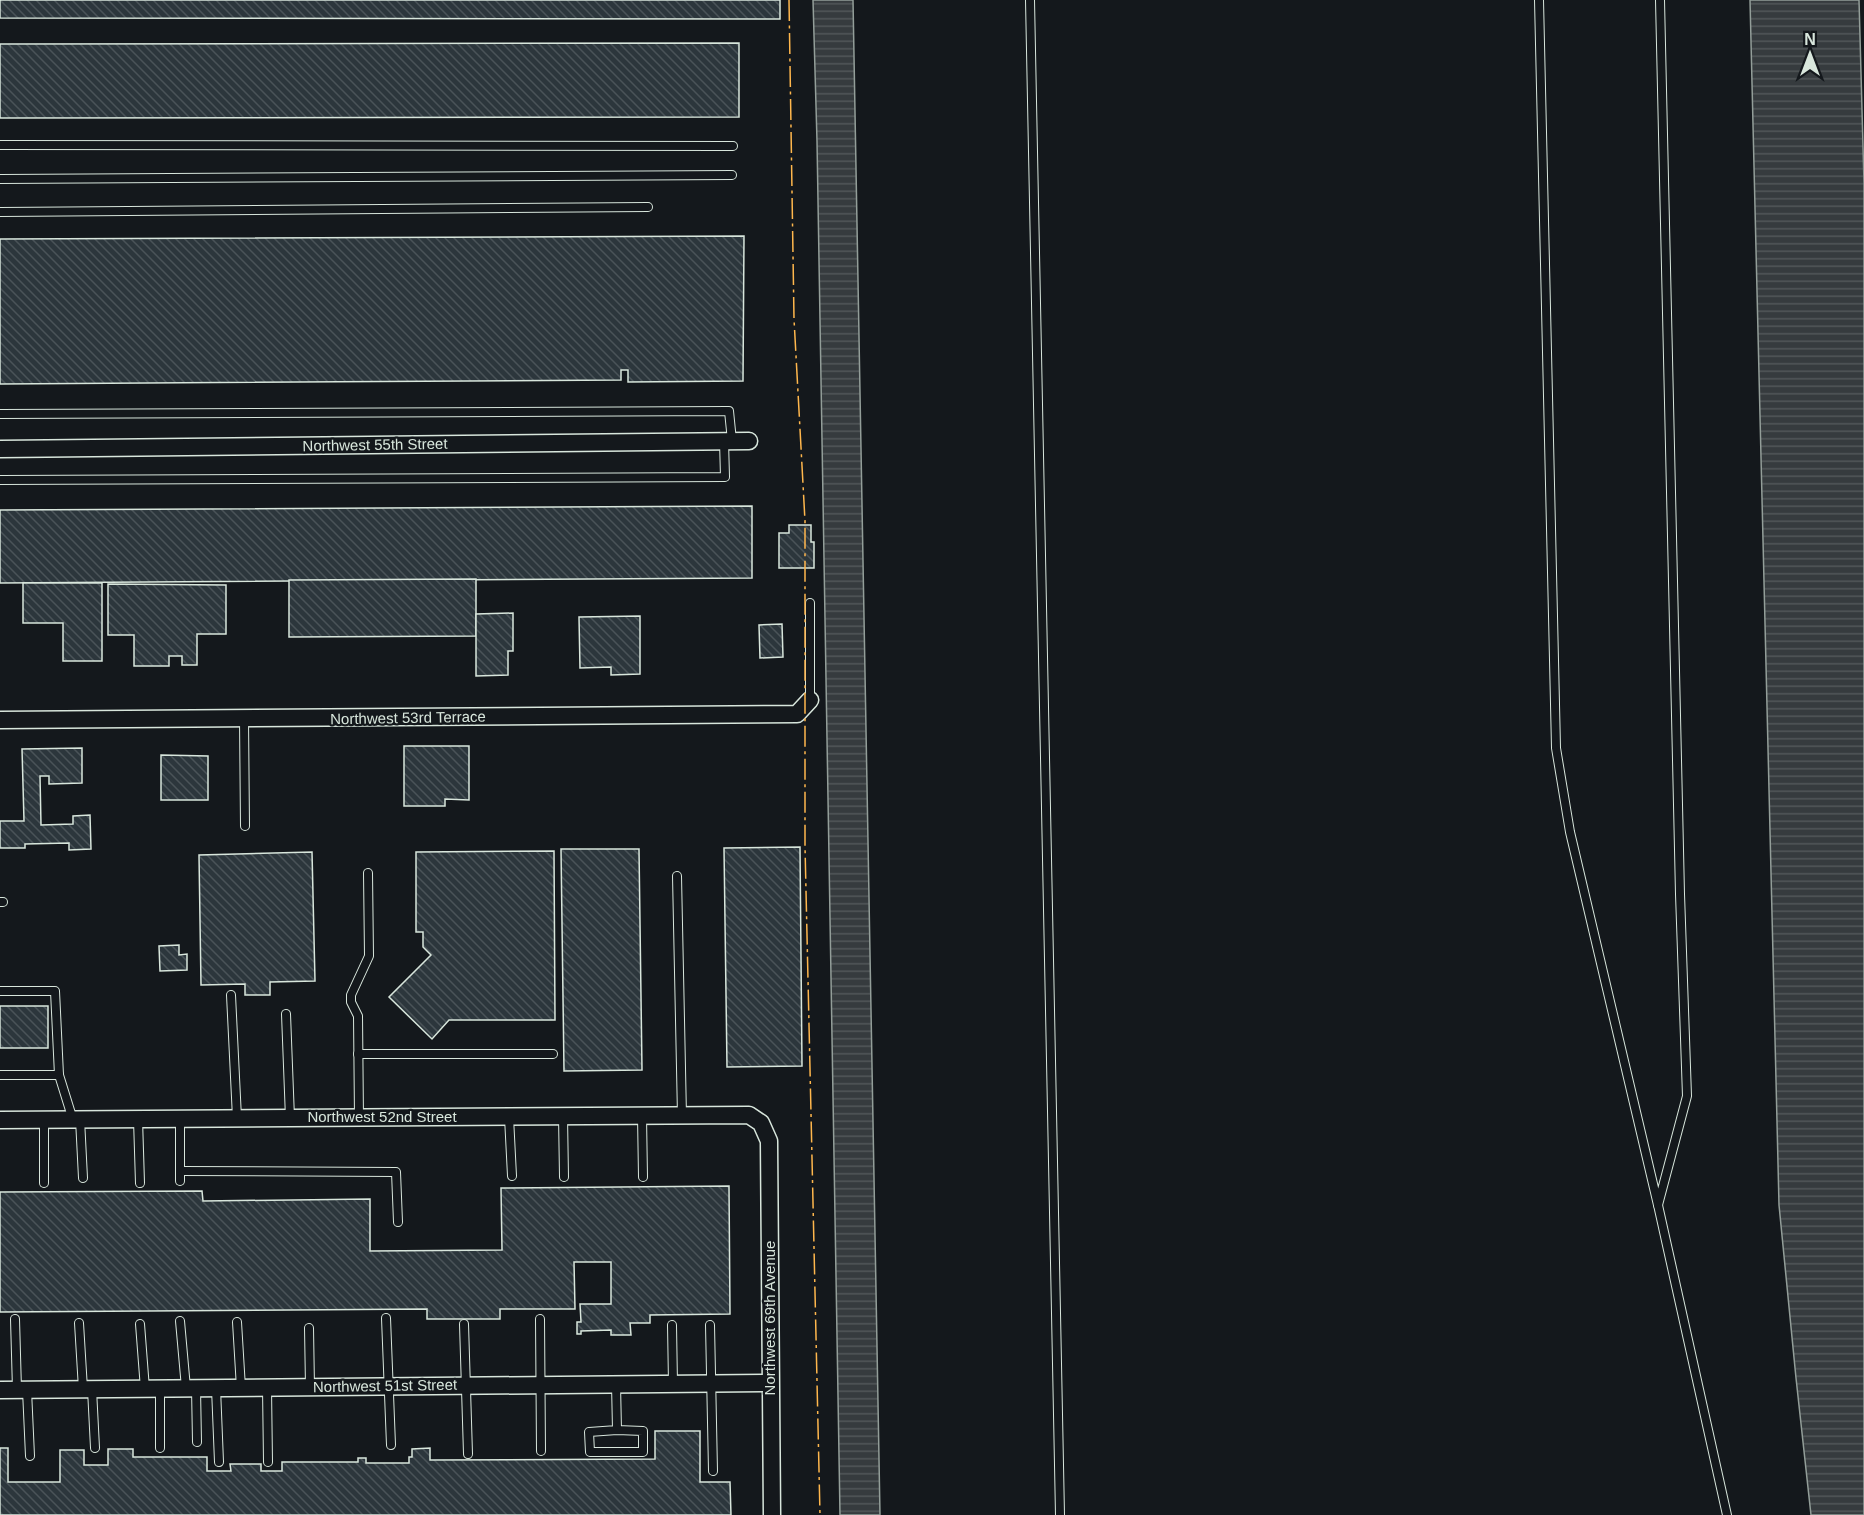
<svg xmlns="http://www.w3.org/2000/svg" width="1864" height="1515" viewBox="0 0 1864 1515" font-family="Arial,sans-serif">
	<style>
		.water { fill: url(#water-rules); stroke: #939e99; stroke-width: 1.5 }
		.building { fill: url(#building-back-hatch); stroke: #d8e6dc; stroke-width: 1.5 }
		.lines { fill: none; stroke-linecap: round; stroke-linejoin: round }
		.lane-casing { stroke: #d8e6dc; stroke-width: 10 }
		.street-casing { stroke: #d8e6dc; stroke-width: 19 }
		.lane { stroke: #14181c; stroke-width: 8 }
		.street { stroke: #14181c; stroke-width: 16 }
		.power { stroke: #ffb74d; stroke-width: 1.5; stroke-dasharray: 21 4.5 3 4.5; stroke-linecap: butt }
		.labels { text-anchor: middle; stroke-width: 4.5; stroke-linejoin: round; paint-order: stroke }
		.street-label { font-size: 15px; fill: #d8e6dc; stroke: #14181c }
	</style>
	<defs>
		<pattern id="water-rules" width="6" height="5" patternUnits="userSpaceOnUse" patternTransform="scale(1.5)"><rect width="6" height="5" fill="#363b3e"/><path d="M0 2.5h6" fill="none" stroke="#525759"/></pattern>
		<pattern id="building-back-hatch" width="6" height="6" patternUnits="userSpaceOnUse" patternTransform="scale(1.5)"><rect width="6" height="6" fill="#2c363c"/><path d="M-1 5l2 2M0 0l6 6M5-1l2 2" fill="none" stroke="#4a5358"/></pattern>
	</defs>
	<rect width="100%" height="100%" fill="#14181c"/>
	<!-- water -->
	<g class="water">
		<path d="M813 0H853L880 1515H840L817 141Z"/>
		<path d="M1750 0H1859L1864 183V1515H1811L1796 1378 1779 1205Z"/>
	</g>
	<!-- building -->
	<g class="building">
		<path d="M0 0H780V19L0 18Z"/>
		<path d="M739 43V117L0 118V44Z"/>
		<path d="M744 236 743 381 628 382V370H621V380L0 384V239Z"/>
		<path d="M752 506V578L0 583V510Z"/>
		<path d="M789 525H811V542H814V568H779V533H789Z"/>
		<path d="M476 579V636L289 637V580Z"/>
		<path d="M23 583H102V661H63V623H23Z"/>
		<path d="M108 584 226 585V634H197V665H182V656H169V666H134V635H108Z"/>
		<path d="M513 613V651H508V675L476 676V614Z"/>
		<path d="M640 616V674L611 675V667L580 668 579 617Z"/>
		<path d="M782 624 783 657 760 658 759 625Z"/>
		<path d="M404 746H469V800L445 799V806H404Z"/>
		<path d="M82 748V783L49 784V776H40L41 825 73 824V816L90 815 91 849 69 850V843L25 844V848H0V821H24L22 749Z"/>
		<path d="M161 755 208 756V800H161Z"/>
		<path d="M800 847 802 1066 727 1067 724 848Z"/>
		<path d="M561 849H639L642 1070 564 1071Z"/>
		<path d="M554 851 555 1020H449L432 1039 389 997 431 955 423 947V932H416V852Z"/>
		<path d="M312 852 315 981 270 982V995H245V984L201 985 199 855Z"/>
		<path d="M179 945V955L187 954V970L160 971 159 946Z"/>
		<rect x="0" y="1006" width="48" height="42"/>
		<path d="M729 1186 730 1314 650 1315V1323H630L631 1335H611V1330L581 1331V1334H577V1322H581L580 1304H611V1262H574L575 1309H500V1319H427V1309L0 1312V1192L202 1191 203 1201 370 1199V1251L502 1250 501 1188Z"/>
		<path d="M655 1431H700V1482H730L731 1515H0V1448H8V1482H60V1450H84V1465H108V1449H133V1457H207V1471H231L230 1464H261V1471H282V1462H358V1458H366V1463H409V1457H412V1449L430 1448V1460L655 1459Z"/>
	</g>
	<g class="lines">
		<defs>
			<g id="lane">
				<path d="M1030 0 1060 1515"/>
				<path d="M1539 0 1556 748 1570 832 1658 1205 1687 1096 1680 894 1660 0"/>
				<path d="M0 145 733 146"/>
				<path d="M0 179 732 175"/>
				<path d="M0 212 648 207"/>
				<path d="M0 414 729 411 732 441"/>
				<path d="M0 480 725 477 724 441"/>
				<path d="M810 603V700"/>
				<path d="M244 719 245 826"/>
				<path d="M677 876 682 1116"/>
				<path d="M0 902H3"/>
				<path d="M0 991H55L59 1075 73 1120"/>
				<path d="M231 995 237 1118"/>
				<path d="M286 1014 290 1118"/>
				<path d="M358 1054H553"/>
				<path d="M0 1075H59"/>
				<path d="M563 1116 564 1177"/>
				<path d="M642 1116 643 1177"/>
				<path d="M509 1117 512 1176"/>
				<path d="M359 1118 358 1016 351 1002V995L369 956 368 873"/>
				<path d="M80 1119 83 1178"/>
				<path d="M138 1119 140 1183"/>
				<path d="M44 1120V1183"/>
				<path d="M180 1171 396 1172 398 1222"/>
				<path d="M180 1181V1119"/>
				<path d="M1658 1205 1727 1515"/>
				<path d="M386 1318 391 1445"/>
				<path d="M15 1319 17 1390"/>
				<path d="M540 1319 541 1451"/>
				<path d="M180 1321 186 1388"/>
				<path d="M237 1322 241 1388"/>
				<path d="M79 1323 83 1389"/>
				<path d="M140 1324 145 1389"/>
				<path d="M464 1324 468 1454"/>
				<path d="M672 1325 673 1384"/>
				<path d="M710 1325 713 1471"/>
				<path d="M309 1328 310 1387"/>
				<path d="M616 1384 617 1430 589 1432 590 1452H643V1431L617 1430"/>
				<path d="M196 1388 197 1442"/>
				<path d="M216 1388 219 1462"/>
				<path d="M267 1388 268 1462"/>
				<path d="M92 1389 95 1448"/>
				<path d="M160 1389V1448"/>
				<path d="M27 1390 30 1456"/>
			</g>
			<g id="street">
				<path d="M0 449 749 441"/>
				<path d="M0 720 797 714 810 700"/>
				<path d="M0 1120 749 1115 761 1123 769 1141 772 1515"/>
				<path d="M0 1390 770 1383"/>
			</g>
		</defs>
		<!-- lane casing -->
		<use href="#lane" class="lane-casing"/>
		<!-- street casing -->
		<use href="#street" class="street-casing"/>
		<!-- lane -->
		<use href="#lane" class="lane"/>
		<!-- street -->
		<use href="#street" class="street"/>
		<!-- power -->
		<path class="power" d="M789 0 794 319 805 521V846L820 1515"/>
	</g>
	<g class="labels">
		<!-- street labels -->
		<g class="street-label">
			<text transform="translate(375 445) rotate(-1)" y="5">Northwest 55th Street</text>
			<text transform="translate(408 718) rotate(-1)" y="5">Northwest 53rd Terrace</text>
			<text x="382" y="1122">Northwest 52nd Street</text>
			<text transform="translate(770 1318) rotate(-90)" y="5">Northwest 69th Avenue</text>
			<text transform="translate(385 1386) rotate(-1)" y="5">Northwest 51st Street</text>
		</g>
	</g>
	<!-- north arrow -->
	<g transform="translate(1810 54)" stroke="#14181c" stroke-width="4.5" paint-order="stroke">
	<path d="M0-4.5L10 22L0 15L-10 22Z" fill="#d8e6dc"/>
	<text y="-9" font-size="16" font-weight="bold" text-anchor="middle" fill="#d8e6dc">N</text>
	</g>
</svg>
